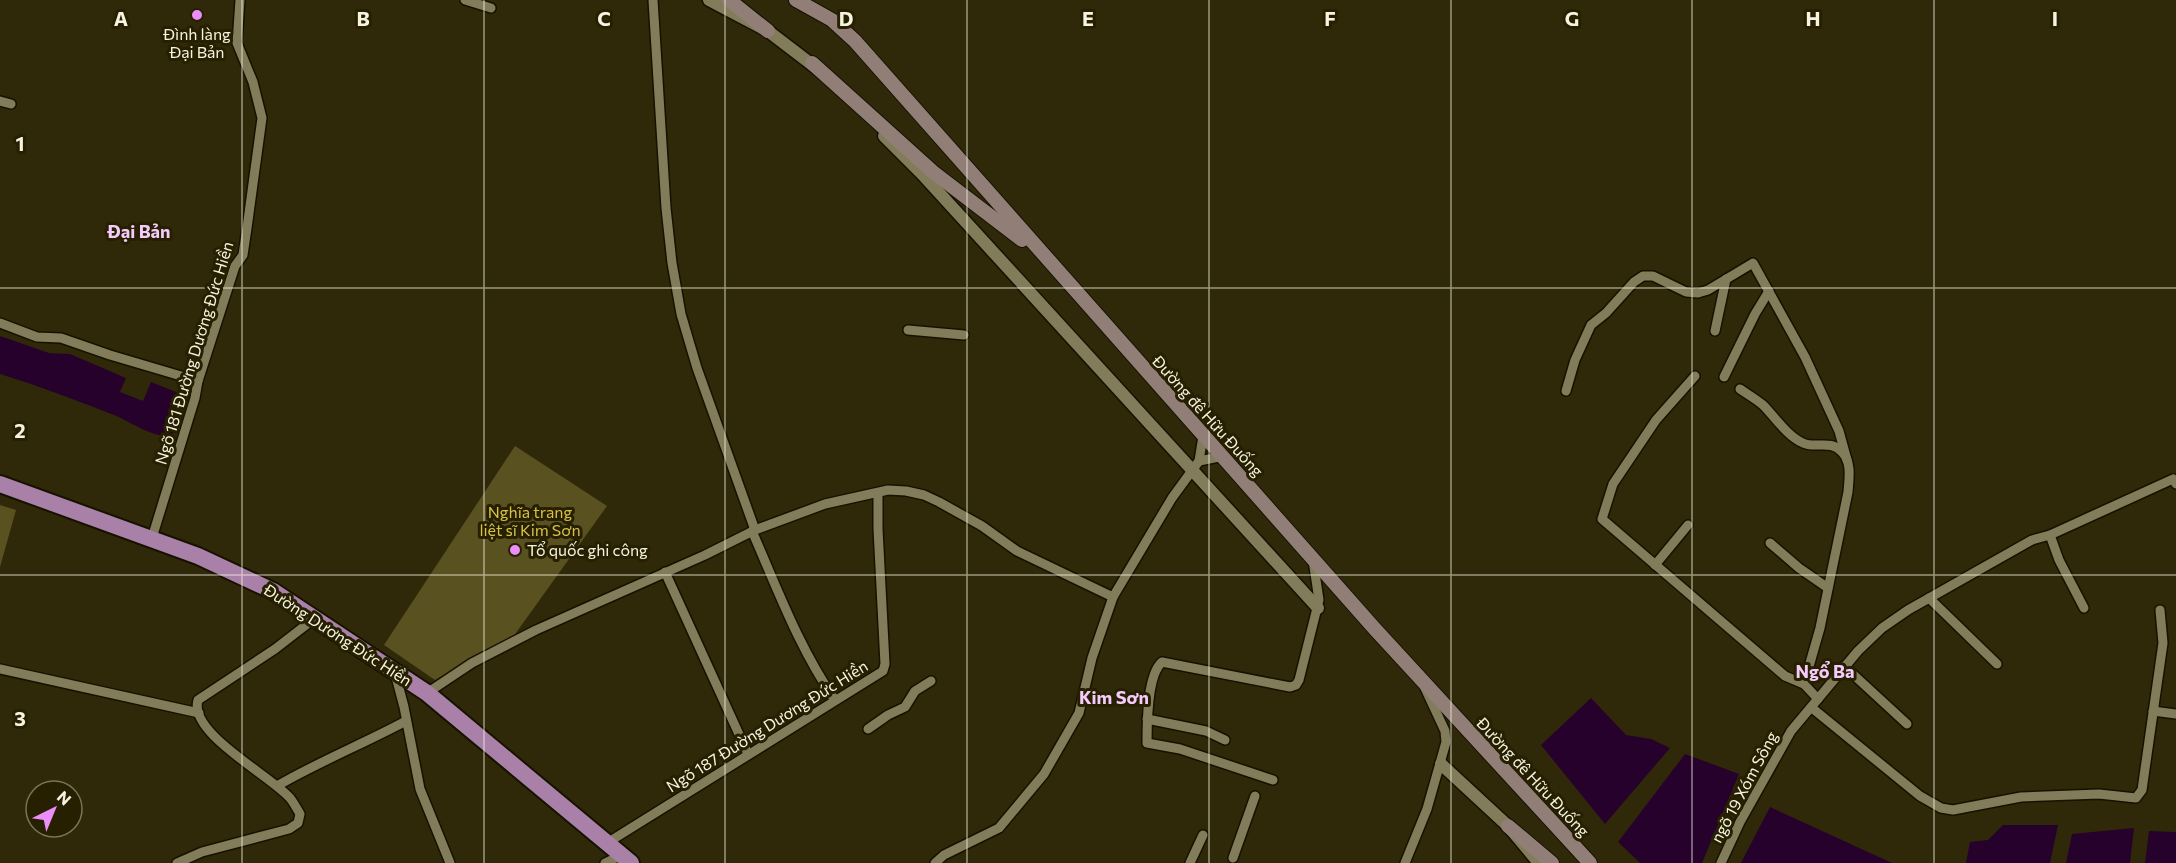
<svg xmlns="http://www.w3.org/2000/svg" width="2176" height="863" viewBox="0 0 2176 863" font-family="Commissioner,sans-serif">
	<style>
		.green { fill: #5a5121 }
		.water { fill: #26012c }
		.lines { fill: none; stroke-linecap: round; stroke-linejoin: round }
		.minor-casing { stroke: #161200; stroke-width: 12 }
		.tertiary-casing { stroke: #161200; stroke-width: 15 }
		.secondary-casing { stroke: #161200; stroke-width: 16 }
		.trunk-casing { stroke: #161200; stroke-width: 20 }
		.minor { stroke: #827c5a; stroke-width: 9 }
		.tertiary { stroke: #827c5a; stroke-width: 12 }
		.secondary { stroke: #917e77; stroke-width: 14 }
		.trunk { stroke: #a980a8; stroke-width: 16 }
		.grid { fill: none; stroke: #f6f3e0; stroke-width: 1.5; stroke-opacity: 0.55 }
		.poi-dot { fill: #eb8dfb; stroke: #262001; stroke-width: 2 }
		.labels { text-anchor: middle; stroke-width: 6; stroke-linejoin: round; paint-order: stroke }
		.poi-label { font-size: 16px; fill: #f6f3e0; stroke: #262001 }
		.street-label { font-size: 16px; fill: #f6f3e0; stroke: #262001 }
		.park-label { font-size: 16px; fill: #d8c146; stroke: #262001 }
		.neighbourhood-label { font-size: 18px; font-weight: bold; fill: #f5cbfc; stroke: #262001 }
		.grid-label { font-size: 20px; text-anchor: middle; font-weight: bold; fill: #f6f3e0; stroke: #262001; stroke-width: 6; stroke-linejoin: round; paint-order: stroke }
	</style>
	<rect width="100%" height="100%" fill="#2f2909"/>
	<!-- green -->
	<g class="green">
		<path d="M515 446 607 506 513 637 435 680 384 645Z"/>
		<path d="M0 505 16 510 0 567Z"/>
	</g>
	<!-- water -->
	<g class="water">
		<path d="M0 336 49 353 70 354 126 378 120 392 143 401 151 382 176 392 182 397V406L173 433 170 436C151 437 131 422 114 415 76 400 39 386 0 374Z"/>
		<path d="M1591 698 1626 735 1651 739 1670 748 1605 824 1541 745Z"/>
		<path d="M1685 754 1739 774 1702 863H1640L1618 842Z"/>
		<path d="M1770 807 1892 863H1741Z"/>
		<path d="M2003 825H2058L2050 863H1966L1970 842 1988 840Z"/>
		<path d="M2134 828 2130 863H2066L2072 834Z"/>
		<path d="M2149 831 2176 832V863H2145Z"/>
	</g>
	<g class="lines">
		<defs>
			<g id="minor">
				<path d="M465 0 491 8"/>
				<path d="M653 0 666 208 672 263 681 314 697 368 755 530"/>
				<path d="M0 101 11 104"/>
				<path d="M0 323 37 337 61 338 110 355 198 381"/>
				<path d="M908 330 964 335"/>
				<path d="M1715 331 1726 279"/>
				<path d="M1695 376 1656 420 1613 484 1602 519 1785 676 1804 684 1818 699"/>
				<path d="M1724 377 1755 314 1769 291"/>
				<path d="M1740 389C1747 394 1756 399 1763 405 1775 417 1787 436 1803 443 1815 449 1831 439 1842 452 1852 462 1849 479 1848 492L1820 628 1804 684"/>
				<path d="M1566 391 1575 360 1591 325 1606 313 1634 282 1643 276H1653L1686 292 1698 293 1708 290 1753 263 1805 357 1839 431 1847 460"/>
				<path d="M1199 461 1224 456"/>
				<path d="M752 531C777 588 799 648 835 700"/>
				<path d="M2050 535 2059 560 2084 608"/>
				<path d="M152 538 195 398 198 381 235 266 243 255 247 228 262 118 253 82 237 43 240 0"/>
				<path d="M1770 543 1799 568 1828 588"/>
				<path d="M1655 565 1688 525"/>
				<path d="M665 572 748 754"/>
				<path d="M1929 598 1997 664"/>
				<path d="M1844 666 1907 724"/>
				<path d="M0 669 199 713"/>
				<path d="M395 673 404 707 420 789 450 863"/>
				<path d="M427 693 472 663 536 630 705 555 755 530 825 504 888 490 906 491 924 495 939 502 982 526 1017 551 1113 597"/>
				<path d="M1812 708 1920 796 1941 808 1953 810 2021 797 2099 794 2136 798 2142 790 2163 643 2160 610"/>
				<path d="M2153 711 2176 714"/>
				<path d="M1147 719 1206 731 1225 740"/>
				<path d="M868 729 888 715 905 707 915 691 931 681"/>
				<path d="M1273 780 1180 749 1147 743C1147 723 1147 675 1162 662L1290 687 1296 685 1299 680 1319 600 1313 560"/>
				<path d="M277 786C318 762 363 744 406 721"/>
				<path d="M607 843 883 671 885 664 878 529V493"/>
				<path d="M1233 858 1255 796"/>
				<path d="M177 863 202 852 289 829 298 823 300 814C297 809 294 803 290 798 270 775 188 733 198 700L275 649 315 618"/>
				<path d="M605 863 622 855"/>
				<path d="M935 863 944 855 999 828 1044 774 1079 713 1092 658 1113 597 1172 498 1199 461 1203 436"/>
				<path d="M1190 863 1203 835"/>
				<path d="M1405 863 1427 809 1446 742 1445 731 1425 688"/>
				<path d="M1721 863 1740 822 1791 731 1858 651 1882 628 1908 610 2032 540 2050 535 2173 479 2176 484"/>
			</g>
			<g id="tertiary">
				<path d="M709 0 768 31 819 70"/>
				<path d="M884 136 922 174 1318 608"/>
				<path d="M1441 764 1508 826 1539 863"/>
			</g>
			<g id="secondary">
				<path d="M729 0 768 31"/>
				<path d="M796 0 832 20 855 41 1374 628 1590 863"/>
				<path d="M812 63 933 172 1022 240"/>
				<path d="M1508 826 1552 863"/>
			</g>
			<path id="trunk" d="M0 484 198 556 273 591 427 693 631 863"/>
		</defs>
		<!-- minor casing -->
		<use href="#minor" class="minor-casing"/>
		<!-- tertiary casing -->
		<use href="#tertiary" class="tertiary-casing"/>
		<!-- secondary casing -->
		<use href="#secondary" class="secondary-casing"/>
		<!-- trunk casing -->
		<use href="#trunk" class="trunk-casing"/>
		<!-- minor -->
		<use href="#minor" class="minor"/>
		<!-- tertiary -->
		<use href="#tertiary" class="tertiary"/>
		<!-- secondary -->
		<use href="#secondary" class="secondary"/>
		<!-- trunk -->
		<use href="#trunk" class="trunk"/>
	</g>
	<!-- grid -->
	<path class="grid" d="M242 0V863M484 0V863M725 0V863M967 0V863M1209 0V863M1451 0V863M1692 0V863M1934 0V863M0 288H2176M0 575H2176"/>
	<!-- markers -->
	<g class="poi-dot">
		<circle cx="197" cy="15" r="6"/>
		<circle cx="515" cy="550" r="6"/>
	</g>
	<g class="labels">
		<!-- poi labels -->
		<g class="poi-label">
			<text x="197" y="40">Đình làng<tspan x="197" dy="18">Đại Bản</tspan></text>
			<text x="527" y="556" text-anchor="start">Tổ quốc ghi công</text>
		</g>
		<!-- street labels -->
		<g class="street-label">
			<text transform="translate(194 353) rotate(-73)" y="6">Ngõ 181 Đường Dương Đức Hiền</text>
			<text transform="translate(1208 416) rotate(48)" y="6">Đường đê Hữu Đuống</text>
			<text transform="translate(338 635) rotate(33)" y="6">Đường Dương Đức Hiền</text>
			<text transform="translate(767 726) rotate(-32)" y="6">Ngõ 187 Đường Dương Đức Hiền</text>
			<text transform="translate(1533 777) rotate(47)" y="6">Đường đê Hữu Đuống</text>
			<text transform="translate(1744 787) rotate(-62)" y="6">ngõ 19 Xóm Sông</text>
		</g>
		<!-- park labels -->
		<g class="park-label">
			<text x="530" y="518">Nghĩa trang<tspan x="530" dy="18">liệt sĩ Kim Sơn</tspan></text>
		</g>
		<!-- neighbourhood labels -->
		<g class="neighbourhood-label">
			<text x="139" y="238">Đại Bản</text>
			<text x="1825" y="678">Ngổ Ba</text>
			<text x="1114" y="704">Kim Sơn</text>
		</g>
	</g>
	<g class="grid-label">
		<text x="121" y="26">A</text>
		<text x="363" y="26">B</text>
		<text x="604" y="26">C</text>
		<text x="846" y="26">D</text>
		<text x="1088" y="26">E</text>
		<text x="1330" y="26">F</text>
		<text x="1572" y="26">G</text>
		<text x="1813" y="26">H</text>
		<text x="2055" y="26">I</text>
		<text x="20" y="151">1</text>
		<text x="20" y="438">2</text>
		<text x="20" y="726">3</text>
	</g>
	<!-- north arrow -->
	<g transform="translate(54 809) rotate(43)"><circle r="28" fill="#262001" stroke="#79745a" stroke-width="1.5"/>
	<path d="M0-4.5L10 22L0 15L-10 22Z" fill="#eb8dfb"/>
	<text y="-9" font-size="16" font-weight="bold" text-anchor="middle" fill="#f6f3e0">N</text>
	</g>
</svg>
